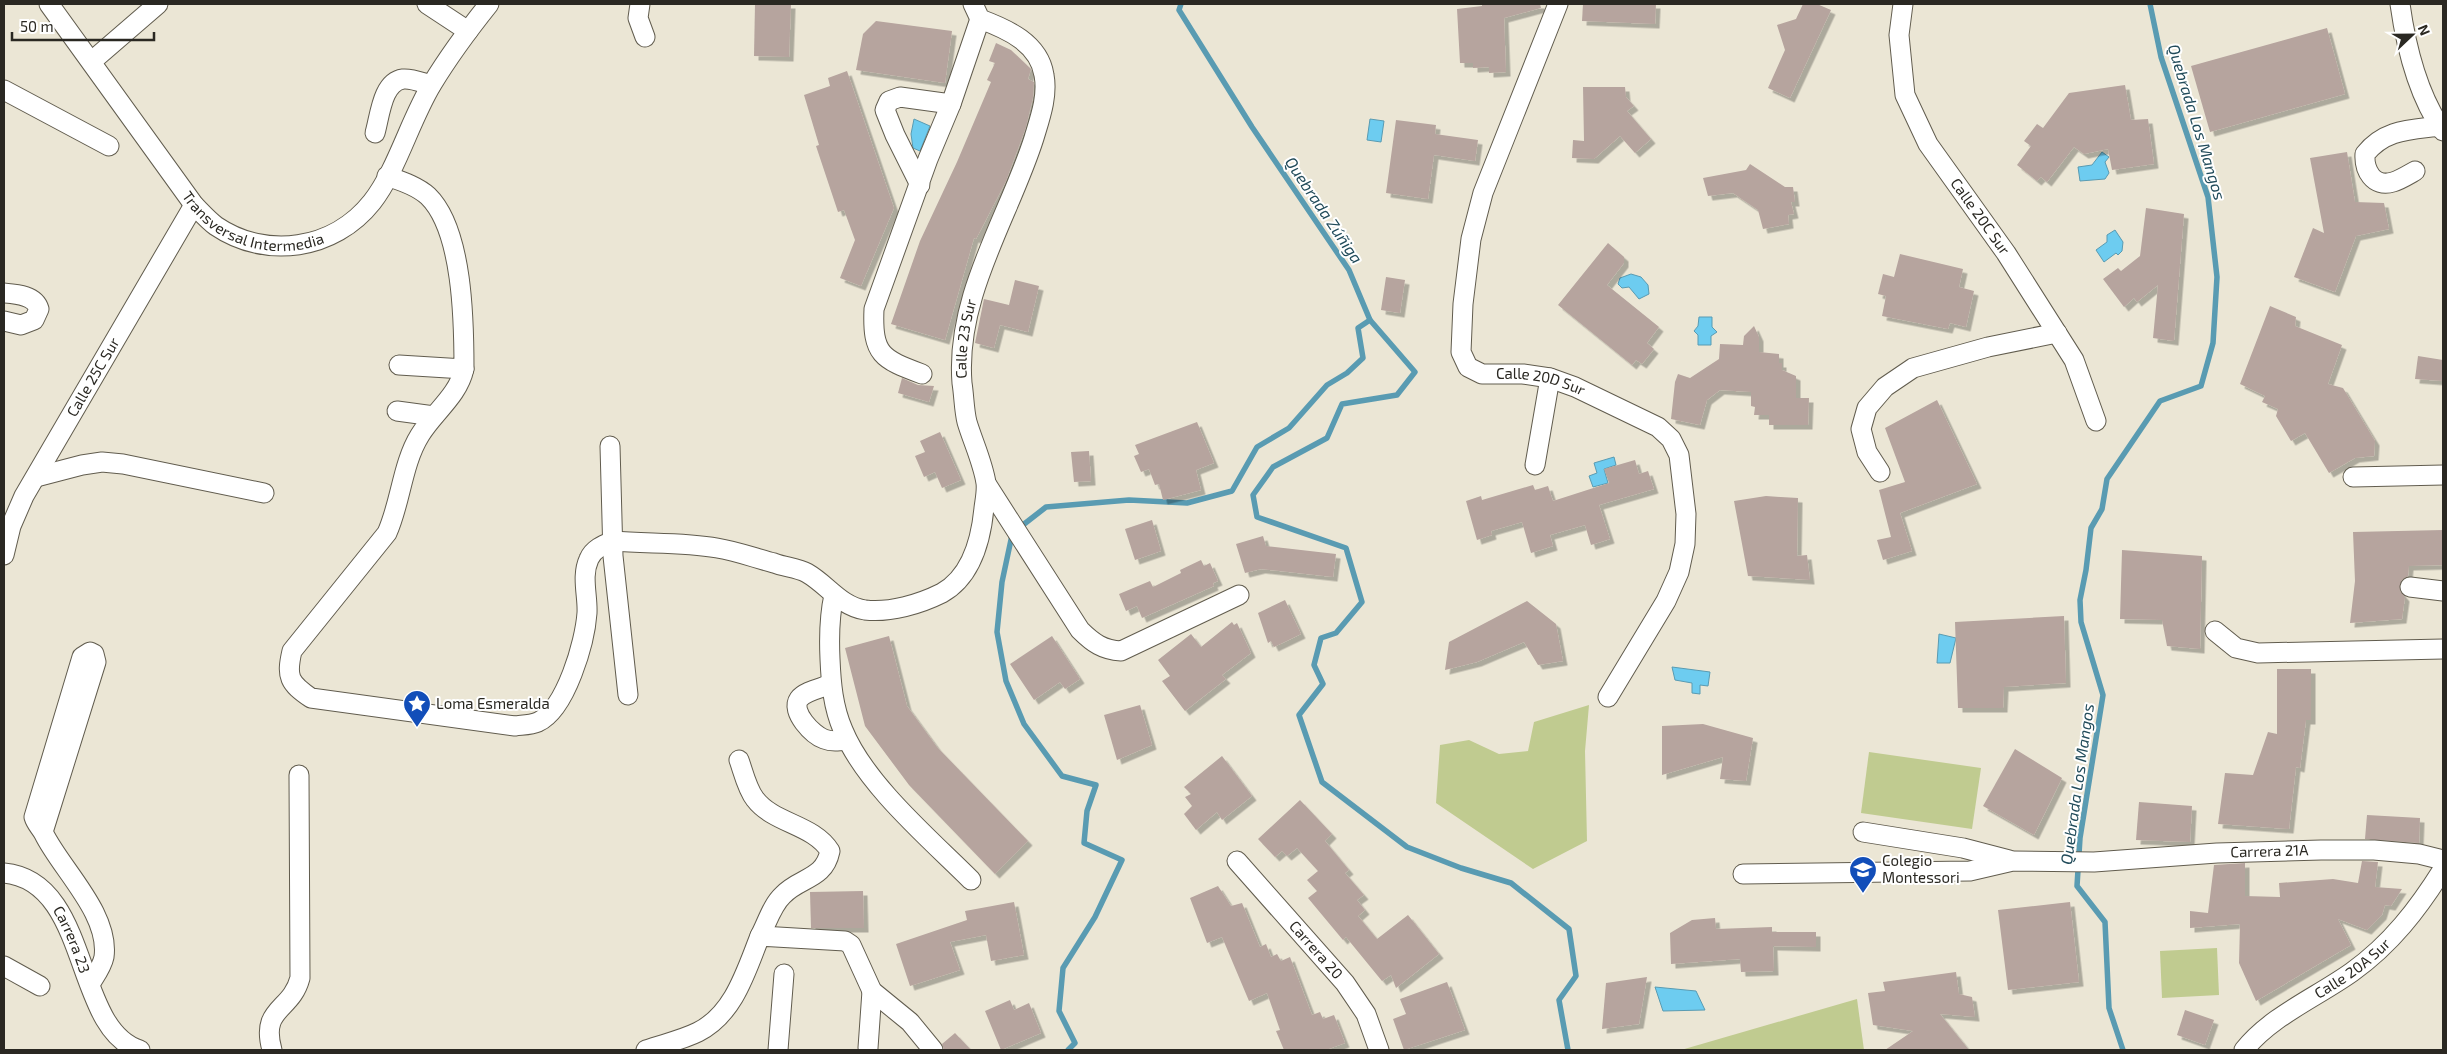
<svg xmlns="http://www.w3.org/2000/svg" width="2447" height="1054" viewBox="0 0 2447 1054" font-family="'Exo 2',sans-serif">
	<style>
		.green { fill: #c0cb90 }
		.water { fill: #6dccf0; stroke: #599bb2 }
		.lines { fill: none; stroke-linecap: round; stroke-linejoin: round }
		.stream { stroke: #599bb2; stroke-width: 5.5 }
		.building { fill: #b6a49e; filter: url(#shadow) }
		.minor-casing { stroke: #615c4e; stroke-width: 21 }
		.minor { stroke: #fff; stroke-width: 19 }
		.labels { text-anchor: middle; stroke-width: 4; stroke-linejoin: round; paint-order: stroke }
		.street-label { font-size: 15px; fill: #2a2822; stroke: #fff }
		.poi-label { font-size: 15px; fill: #2a2822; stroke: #fff; text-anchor: start }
		.water-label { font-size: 16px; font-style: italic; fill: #214b5a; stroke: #fff }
	</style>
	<defs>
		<filter id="shadow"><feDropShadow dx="4.5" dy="4.5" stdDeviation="0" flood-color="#0004"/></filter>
	</defs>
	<rect width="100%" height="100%" fill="#ebe6d5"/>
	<!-- green -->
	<g class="green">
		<path d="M1589 705 1585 751 1587 841 1533 869 1436 803 1440 745 1469 740 1499 754 1528 751 1534 722Z"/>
		<path d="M1869 752 1981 768 1972 829 1861 813Z"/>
		<path d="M2217 948 2219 995 2162 998 2160 951Z"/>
		<path d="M1857 999 1864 1050H1681Z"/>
	</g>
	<!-- water -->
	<g class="water">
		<path d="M914 119 930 126 920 151 913 148 911 134Z"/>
		<path d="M1370 119 1384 121 1381 142 1367 140Z"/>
		<path d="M2102 152 2109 157 2105 162 2109 173 2105 179 2080 181 2078 167 2092 165Z"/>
		<path d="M2115 230 2123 242 2122 251 2118 255 2116 253 2104 262 2096 250 2107 242V235Z"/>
		<path d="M1631 274 1641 277 1648 285 1649 294 1639 299 1629 287 1622 288 1618 284 1620 278Z"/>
		<path d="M1699 317H1712V327L1717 332 1711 336V345H1698V335L1694 331 1698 326Z"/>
		<path d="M1614 457 1616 465 1604 469 1608 483 1593 487 1589 476 1597 473 1594 463Z"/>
		<path d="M1939 634 1956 638 1950 663H1937Z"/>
		<path d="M1672 667 1710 672 1708 686 1700 685V694L1692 693V683L1675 680Z"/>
		<path d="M1655 987 1696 991 1705 1010 1663 1011Z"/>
	</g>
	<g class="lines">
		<!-- stream -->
		<g class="stream">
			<path d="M1181 4 1179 10 1252 127 1349 270 1370 320 1415 372 1397 395 1342 404 1327 438 1273 467 1253 495 1257 517 1346 548 1362 602 1336 633 1321 638 1314 665 1323 684 1299 715 1322 782 1407 847 1461 868 1511 883 1569 929 1576 976 1559 1000 1568 1050"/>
			<path d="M1019 528 1046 507 1129 500 1187 503 1232 491 1257 447 1289 428 1327 385 1347 373 1363 358 1358 328 1370 320"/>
			<path d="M1012 535 1002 582 997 632 1006 681 1024 724 1062 776 1096 785 1087 811 1084 843 1122 860 1095 917 1063 968 1059 1011 1075 1043 1068 1050"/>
			<path d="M2123 1050 2109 1008 2105 922 2077 886 2080 838 2103 695 2081 622 2080 600 2086 570 2091 528 2102 509 2107 479 2160 401 2201 386 2213 343 2217 277 2208 197 2161 57 2150 4"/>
		</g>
	</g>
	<!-- building -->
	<g class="building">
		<path d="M755 4H791L789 57 754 56Z"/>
		<path d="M1482 4H1540L1541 8 1504 18 1506 72 1489 73V67L1473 68V63H1460L1457 9 1482 6Z"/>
		<path d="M1583 4H1656L1655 24 1582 21Z"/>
		<path d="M1803 4H1817L1831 10 1790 98 1768 88 1785 50 1777 25 1796 19Z"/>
		<path d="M876 21 952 31 945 83 856 70 863 34Z"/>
		<path d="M2327 28 2345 94 2210 132 2191 66Z"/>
		<path d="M996 43 1011 50 1031 69 1028 79 1034 82 1033 97 1026 127 1006 181 976 239 974 238 945 340 891 324 920 241 957 162 991 82 987 80 995 63 989 61Z"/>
		<path d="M847 71 894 208 861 286 840 278 855 240 844 210 838 212 816 146 819 145 804 95 830 86 828 78Z"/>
		<path d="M2125 85 2131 120 2148 119 2154 164 2112 170 2108 149 2084 154 2074 147 2047 182 2041 177 2037 181 2017 165 2031 146 2024 141 2037 124 2043 128 2069 93Z"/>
		<path d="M1583 87H1625L1626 97 1634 106 1627 111 1651 139 1635 153 1620 136 1594 159 1572 158 1573 140 1584 141Z"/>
		<path d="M1396 120 1436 125 1435 134 1478 140 1475 161 1434 155 1428 199 1386 193Z"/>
		<path d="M2347 152 2355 202 2384 203 2389 229 2356 236 2335 292 2294 277 2313 228 2324 233 2310 158Z"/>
		<path d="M1750 164 1785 187H1793L1795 202H1791L1794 214 1788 215 1789 224 1763 229 1758 210 1733 193 1708 196 1703 178 1746 170Z"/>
		<path d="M2146 208 2184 214 2174 341 2153 338 2158 285 2137 302 2134 298 2124 307 2103 279 2118 268 2121 271 2140 256Z"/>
		<path d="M1608 243 1624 257V263L1607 285 1659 327 1647 343 1654 349 1642 364 1636 360 1632 365 1558 305Z"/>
		<path d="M1900 254 1963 269 1959 287 1974 291 1966 327 1950 323 1948 329 1882 316 1886 296 1878 294 1883 274 1894 277Z"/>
		<path d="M1386 277 1405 280 1400 313 1381 310Z"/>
		<path d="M1015 280 1039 286 1028 332 1000 325 994 348 975 343 984 299 1009 305Z"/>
		<path d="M2270 306 2296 317 2295 326 2342 345 2328 384 2343 388 2375 441 2374 456 2355 458 2329 473 2305 433 2291 441 2276 416 2278 409 2262 402 2265 396 2240 384Z"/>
		<path d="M1754 326 1759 337V352L1779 354V363H1782V370L1796 376V398H1809L1808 425H1769V415H1754L1755 407 1751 406V392L1720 390 1707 400 1700 425 1671 419 1675 382 1678 374 1690 378 1719 359 1720 344 1743 345 1744 336Z"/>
		<path d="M2418 356 2443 360V381L2415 379Z"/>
		<path d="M902 378 918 385 934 386 929 402 898 393Z"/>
		<path d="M1937 400 1977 484 1900 513 1912 551 1883 560 1877 540 1891 537 1879 490 1905 482 1885 428Z"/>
		<path d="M1197 422 1214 463 1196 470 1201 490 1163 500 1159 484 1155 485 1149 469 1141 472 1134 456 1139 454 1135 445Z"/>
		<path d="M940 432 961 480 942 488 935 472 924 477 915 456 925 452 920 441Z"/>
		<path d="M1089 451 1091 481 1074 482 1071 452Z"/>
		<path d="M1635 460 1639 474 1648 471 1654 489 1599 505 1610 539 1591 545 1585 525 1550 535 1553 546 1531 553 1522 522 1491 531 1492 535 1477 540 1466 501 1481 496 1482 500 1533 485 1535 490 1548 486 1553 501 1609 483 1604 469Z"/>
		<path d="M1766 496 1798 498 1797 556 1807 555 1810 580 1748 576 1734 501Z"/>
		<path d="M1152 520 1161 551 1135 560 1125 529Z"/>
		<path d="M2443 530V565L2409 566 2408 576 2401 581 2400 591 2405 597 2402 619 2350 623 2355 581 2353 532Z"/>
		<path d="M1263 536 1266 546 1336 554 1333 577 1261 569 1245 573 1236 544Z"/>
		<path d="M2122 550 2202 556 2200 649 2167 646 2162 620 2120 619Z"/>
		<path d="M1201 560 1204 566 1210 563 1218 581 1213 583 1214 586 1142 618 1137 606 1126 611 1119 594 1150 581 1153 587 1181 573 1180 570Z"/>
		<path d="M1285 600 1301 634 1274 647 1271 641 1268 643 1258 613Z"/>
		<path d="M1527 601 1556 624 1563 661 1538 665 1524 642 1477 662 1445 670 1449 642Z"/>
		<path d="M2064 616 2066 683 2004 687 2003 708H1958L1955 622Z"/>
		<path d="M1232 622 1234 625 1237 623 1251 653 1222 675 1226 679 1185 711 1162 681 1170 676 1158 660 1191 634 1201 647Z"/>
		<path d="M889 636 907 706 937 747 1028 841 995 874 909 785 865 726 845 648Z"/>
		<path d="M1052 636 1080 679 1065 689 1060 682 1034 700 1010 664Z"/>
		<path d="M2277 669H2311V720H2306L2300 768 2296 767 2289 829 2218 824 2225 773 2253 775 2268 732 2277 734Z"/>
		<path d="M1140 705 1152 745 1117 760 1104 715Z"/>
		<path d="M1703 724 1753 738 1746 781 1720 779 1723 757 1662 775V726Z"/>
		<path d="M2015 749 2062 778 2034 835 1983 806Z"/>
		<path d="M1222 756 1252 796 1222 820 1217 812 1196 830 1184 814 1192 806 1185 797 1191 794 1184 787Z"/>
		<path d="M1300 800 1332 834 1325 841 1349 870 1345 873 1364 895 1357 900 1365 910 1358 916 1377 939 1408 915 1439 954 1396 988 1391 975 1382 981 1346 937 1343 940 1308 898 1317 891 1307 880 1318 871 1297 848 1287 856 1282 851 1275 857 1258 839Z"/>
		<path d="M2139 802 2192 806 2190 842 2136 840Z"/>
		<path d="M2367 815 2420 818 2419 843 2365 839Z"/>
		<path d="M2362 861 2378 862 2375 887 2402 889 2391 906 2385 905 2382 915 2367 930 2338 919 2351 945 2256 1001 2239 963 2240 924 2190 928V911L2208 913 2214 865 2245 863V896L2280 897 2279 883 2333 879 2358 883Z"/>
		<path d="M1218 886 1231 906 1242 903 1260 947 1266 944 1271 957 1277 954 1281 961 1290 957 1312 1015 1320 1012 1323 1019 1334 1015 1345 1043 1326 1050H1284L1276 1031 1280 1030 1267 993 1249 1001 1222 937 1207 943 1190 898Z"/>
		<path d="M863 891 864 928H811L810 892Z"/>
		<path d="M1014 902 1024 955 991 961 986 935 950 942 960 970 910 986 896 944 967 920 965 911Z"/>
		<path d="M2070 902 2079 982 2008 990 1998 910Z"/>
		<path d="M1715 918 1716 929 1772 927V932H1816V947L1773 946 1774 971 1741 972 1740 959 1671 964 1670 933 1692 920Z"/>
		<path d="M1956 972 1959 994 1972 997 1975 1017 1940 1014 1969 1050H1885L1913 1031 1873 1025 1868 993 1885 991 1883 982Z"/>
		<path d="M1647 977 1639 1024 1602 1029 1606 983Z"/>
		<path d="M1447 982 1465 1030 1404 1050 1393 1019 1406 1014 1400 999Z"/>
		<path d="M1010 1000 1014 1010 1029 1003 1041 1033 1001 1050 985 1011Z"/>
		<path d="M2185 1010 2214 1020 2205 1045 2177 1035Z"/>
		<path d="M955 1033 971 1050H944L942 1044Z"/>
	</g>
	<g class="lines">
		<defs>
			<g id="minor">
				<path id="s1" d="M49 4 194 205C201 212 208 220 216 226 266 260 334 250 372 202 397 170 410 120 432 84 449 56 469 29 489 4"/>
				<path d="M427 4 468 31"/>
				<path d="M640 4 638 18 645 37"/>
				<path id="s2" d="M1558 4 1483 193 1471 239 1463 304 1461 352 1468 367 1482 374H1523L1550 378 1575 387 1658 427 1671 439 1679 455 1686 514 1685 544 1679 572 1666 601 1608 697"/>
				<path id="s3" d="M1903 4 1899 35 1905 95 1928 144 2006 253 2074 360 2096 421"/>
				<path d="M2400 4C2406 47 2417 94 2443 131"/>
				<path d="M92 61 158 4"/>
				<path d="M4 90 109 146"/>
				<path d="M375 133C380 116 382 82 403 79 412 78 423 83 431 85"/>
				<path d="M2415 171C2408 175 2400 180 2393 182 2373 188 2364 170 2365 154 2385 129 2410 130 2440 126"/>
				<path d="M387 176C401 181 417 186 428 196 463 230 464 322 464 369L399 365"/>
				<path d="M920 185 895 135 885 110 889 101 900 97 951 104"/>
				<path d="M4 293C16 294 35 295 39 309L34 320 21 325 4 321"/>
				<path id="s4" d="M464 369C458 396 434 412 420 435 402 464 401 502 387 533L292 651C286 677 289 683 311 698L515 726C522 725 531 725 538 722 566 709 585 642 587 613 588 596 581 576 589 559 593 549 603 545 613 541 647 544 683 542 717 548 736 551 755 558 774 563 784 567 798 568 807 573 828 585 840 606 865 610 890 613 920 604 942 593 972 576 981 540 984 508 985 500 987 491 986 483 983 463 973 442 967 422 964 410 964 395 962 383 955 296 1009 217 1034 138 1040 118 1048 96 1044 75 1039 43 1007 29 980 19L973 4"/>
				<path d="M922 374C882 359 872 355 874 309L928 159 951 104 980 19"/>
				<path d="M397 411 434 416"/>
				<path d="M610 446 613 556 628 695"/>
				<path d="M1535 465 1550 378"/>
				<path d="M1880 472 1867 452 1861 429 1867 408 1885 387 1913 368 1988 347 2057 333"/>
				<path d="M36 477 82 465 102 462 123 464 264 493"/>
				<path d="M2353 477 2443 475"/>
				<path d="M987 485 1080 630C1093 643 1103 650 1121 651L1239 595"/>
				<path id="s5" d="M4 555 11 526 24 496 194 205"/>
				<path d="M2410 587 2443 591"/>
				<path d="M834 595C829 617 829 637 830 659 831 683 833 707 843 730 865 784 930 839 971 880"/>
				<path d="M2215 631 2236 648 2258 653 2443 649"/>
				<path d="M831 684C822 688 805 691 799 699 790 712 813 735 824 739 832 742 839 741 847 740"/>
				<path d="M739 760C743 771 747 789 755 799 774 824 813 824 830 851 824 880 800 877 783 895 772 905 767 923 760 936"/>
				<path d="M43 832 96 662 94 654 90 652 82 657 34 817C36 824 41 828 44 834 61 869 110 914 104 957 102 967 95 976 90 984"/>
				<path d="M1863 832 1963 848 2009 860"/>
				<path id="s6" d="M1237 861 1345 983 1366 1014 1379 1050"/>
				<path id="s7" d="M4 873C91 881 73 1030 140 1050"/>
				<path id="s8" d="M1743 874 1970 871 2013 861 2094 862 2217 853 2321 850H2374L2419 854 2443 860"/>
				<path d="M4 966 40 986"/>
				<path d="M868 1048 872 991"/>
				<path d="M272 1050C260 1007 291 1012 300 978L299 775"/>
				<path d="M646 1050C663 1044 682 1040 698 1032 734 1014 746 971 760 936L845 941 851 945 872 991 910 1022 933 1050"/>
				<path d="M778 1050 784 974"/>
				<path id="s9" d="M2244 1050C2271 1016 2317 997 2352 972 2391 944 2418 909 2443 869"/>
			</g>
		</defs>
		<!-- minor casing -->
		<use href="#minor" class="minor-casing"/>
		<!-- minor -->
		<use href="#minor" class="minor"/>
	</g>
	<!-- icons -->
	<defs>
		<symbol id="sight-pin" viewBox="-11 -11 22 30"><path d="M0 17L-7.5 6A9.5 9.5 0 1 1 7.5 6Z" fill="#124eb9" stroke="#fff"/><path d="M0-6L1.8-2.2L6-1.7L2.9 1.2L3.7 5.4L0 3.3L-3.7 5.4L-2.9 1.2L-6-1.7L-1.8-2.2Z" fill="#fff"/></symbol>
		<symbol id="school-pin" viewBox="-11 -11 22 30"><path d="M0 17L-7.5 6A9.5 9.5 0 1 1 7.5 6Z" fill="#124eb9" stroke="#fff"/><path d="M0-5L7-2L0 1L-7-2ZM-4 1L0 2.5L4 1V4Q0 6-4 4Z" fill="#fff"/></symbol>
	</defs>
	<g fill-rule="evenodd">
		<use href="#sight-pin" x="401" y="688" width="32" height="43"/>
		<use href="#school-pin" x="1847" y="854" width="32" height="43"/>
	</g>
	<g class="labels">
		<!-- street labels -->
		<g class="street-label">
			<text dy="5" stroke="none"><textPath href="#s1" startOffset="312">Transversal Intermedia</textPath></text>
			<text dy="5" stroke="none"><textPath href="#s3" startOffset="235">Calle 20C Sur</textPath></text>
			<text dy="5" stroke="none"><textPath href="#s4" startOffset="1448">Calle 23 Sur</textPath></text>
			<text dy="5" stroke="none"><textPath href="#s5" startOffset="200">Calle 25C Sur</textPath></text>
			<text dy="5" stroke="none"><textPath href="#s2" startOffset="456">Calle 20D Sur</textPath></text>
			<text dy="5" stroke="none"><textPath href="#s8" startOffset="528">Carrera 21A</textPath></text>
			<text dy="5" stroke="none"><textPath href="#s7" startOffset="101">Carrera 23</textPath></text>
			<text dy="5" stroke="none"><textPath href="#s6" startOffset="119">Carrera 20</textPath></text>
			<text dy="5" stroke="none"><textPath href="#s9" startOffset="136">Calle 20A Sur</textPath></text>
		</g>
		<!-- poi labels -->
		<g class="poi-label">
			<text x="436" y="709">Loma Esmeralda</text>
			<text x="1882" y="866">Colegio<tspan x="1882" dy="17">Montessori</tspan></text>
		</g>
		<!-- water labels -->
		<g class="water-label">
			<text transform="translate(2197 122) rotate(73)" y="6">Quebrada Los Mangos</text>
			<text transform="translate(1324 210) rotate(56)" y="6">Quebrada Zúñiga</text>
			<text transform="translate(2077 784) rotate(-82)" y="6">Quebrada Los Mangos</text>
		</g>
	</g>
	<!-- border -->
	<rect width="2447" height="1054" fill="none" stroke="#2a2822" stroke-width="10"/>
	<!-- north arrow -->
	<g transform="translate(2412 35) rotate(68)" stroke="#ffffff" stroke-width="4" paint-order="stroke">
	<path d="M0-4L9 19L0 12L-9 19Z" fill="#2a2822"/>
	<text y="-8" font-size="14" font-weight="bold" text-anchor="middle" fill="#2a2822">N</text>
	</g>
	<!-- scale -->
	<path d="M12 32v8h142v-8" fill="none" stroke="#2a2822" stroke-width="2.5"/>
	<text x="20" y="32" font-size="15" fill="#2a2822" stroke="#ffffff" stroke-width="4" paint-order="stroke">50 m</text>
</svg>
